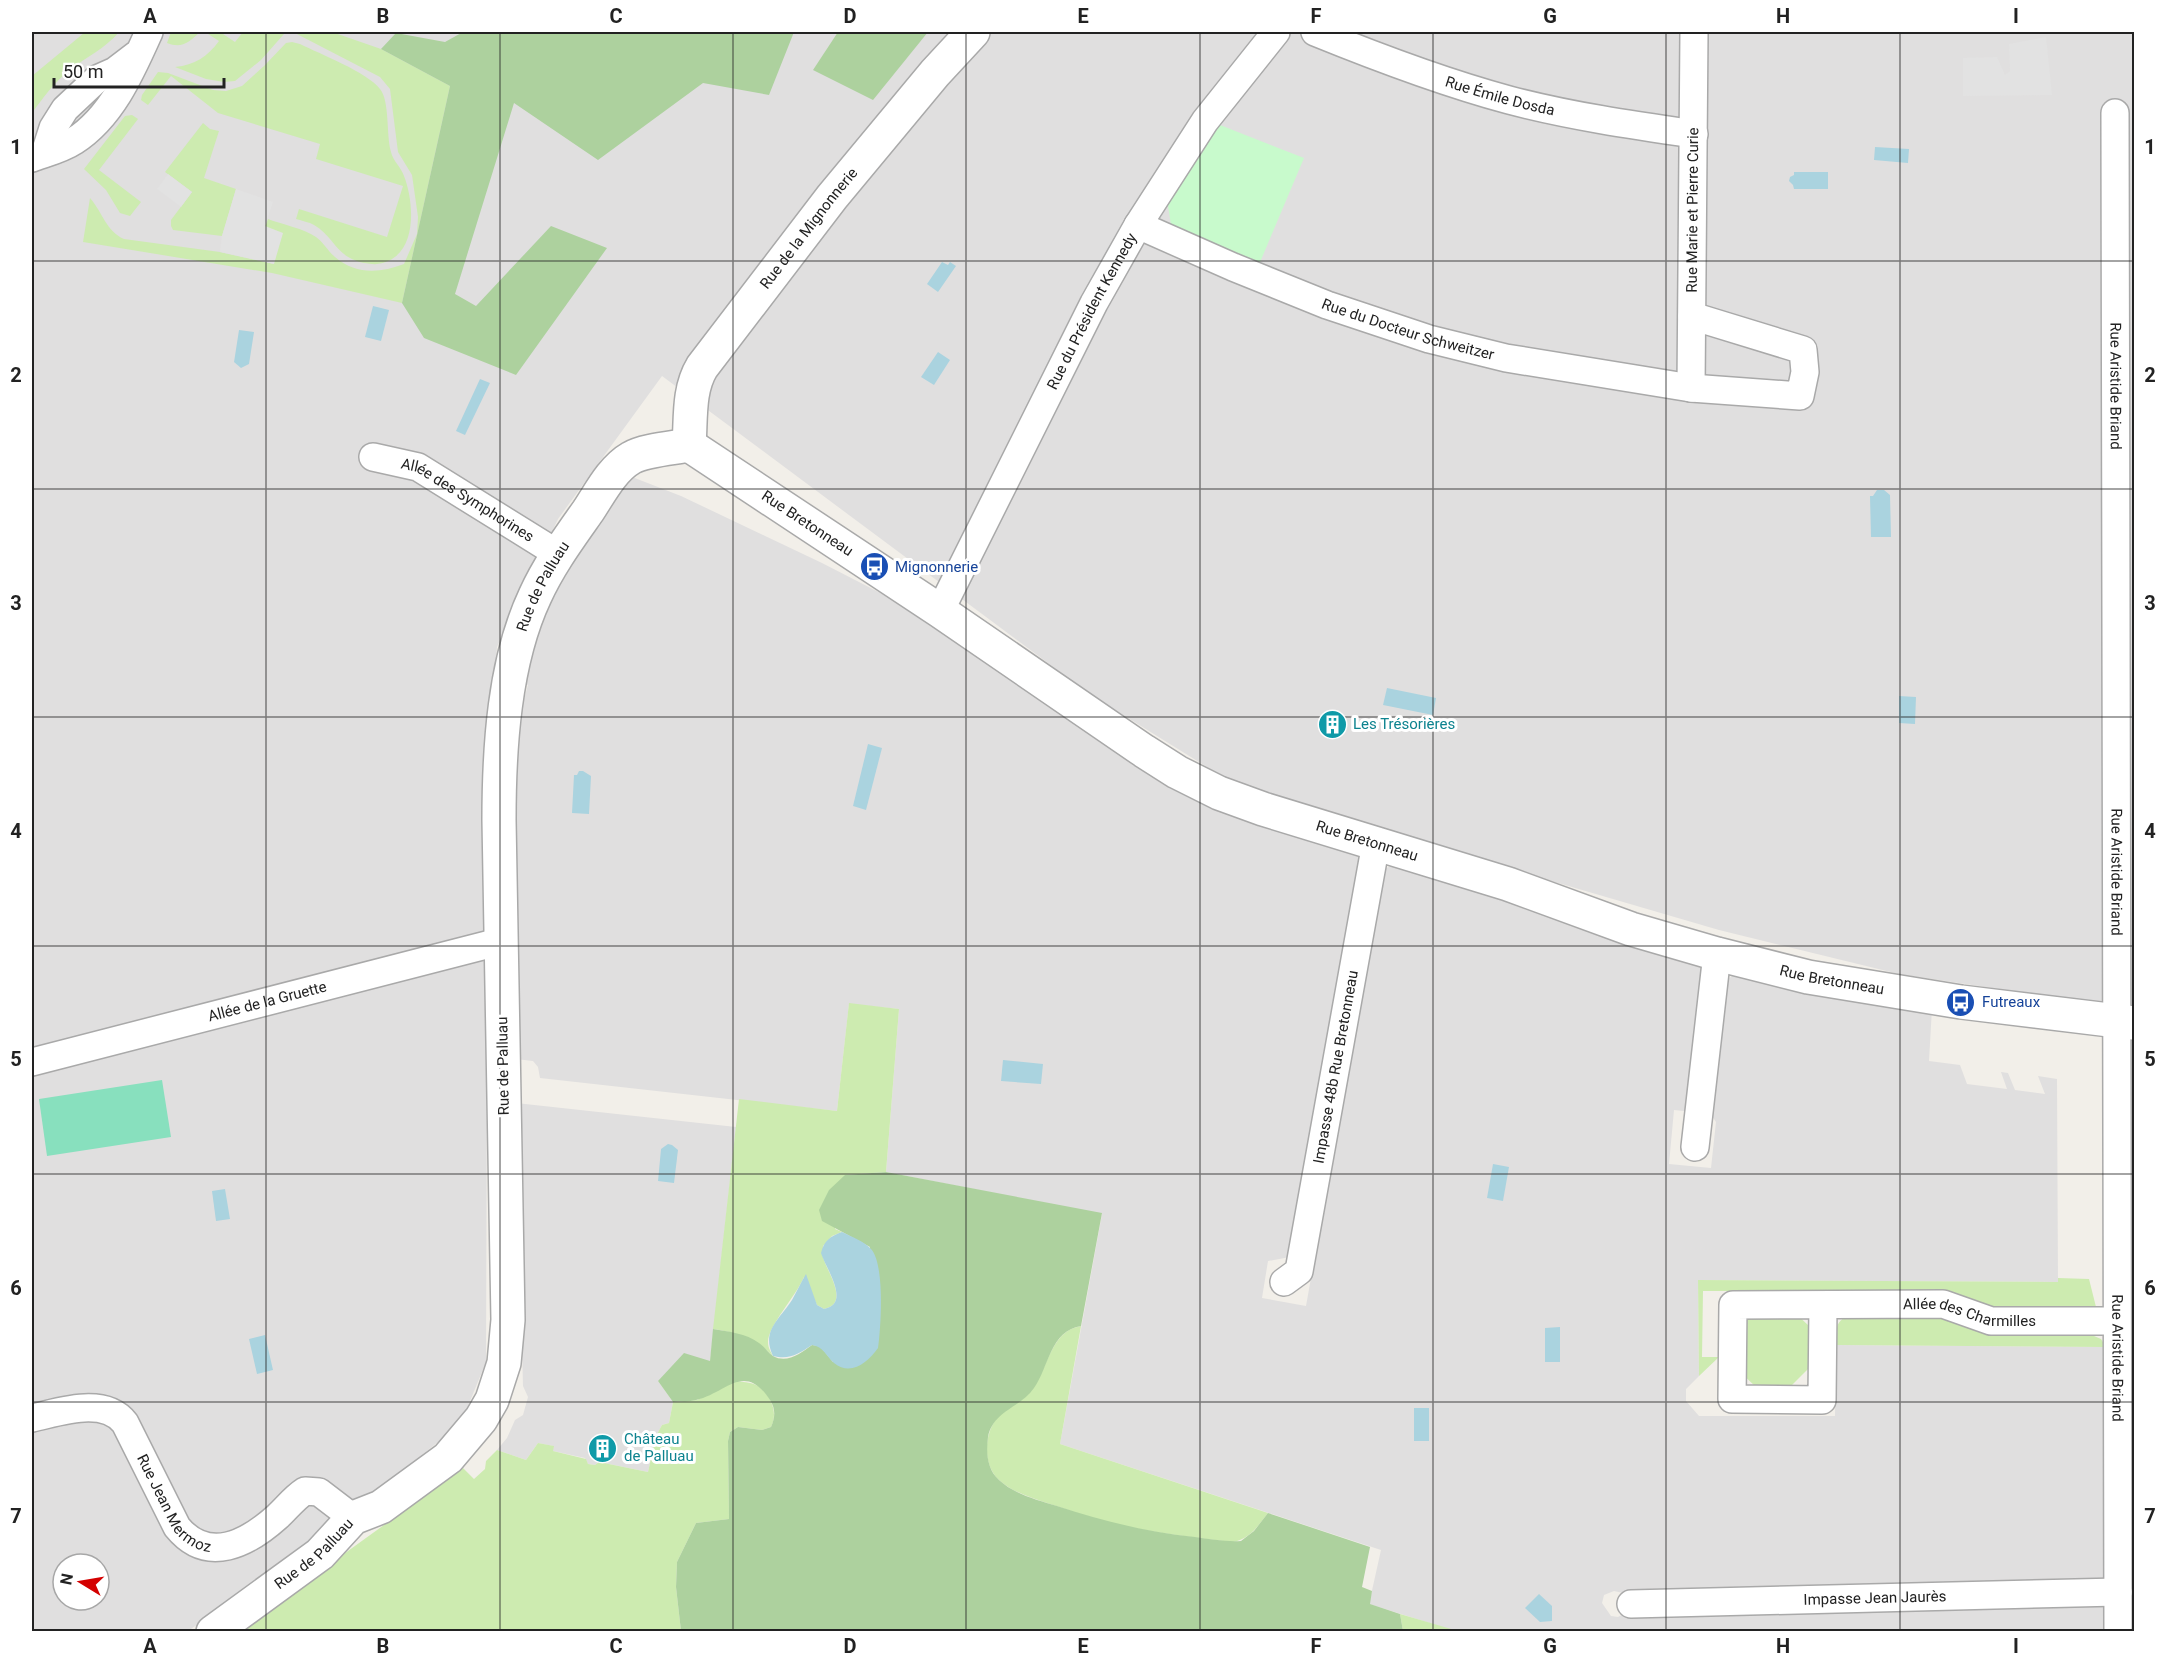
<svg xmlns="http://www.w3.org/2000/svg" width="2166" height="1663" viewBox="0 0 2166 1663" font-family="Roboto,sans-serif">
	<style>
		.residential { fill: #e0dfdf; fill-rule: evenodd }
		.grass { fill: #cdebb0 }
		.forest { fill: #add19e }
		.park { fill: #c8facc }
		.pitch { fill: #88e0be }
		.parking { fill: #e2e2e2 }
		.water { fill: #aad3df }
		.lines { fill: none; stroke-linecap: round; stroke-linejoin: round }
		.minor-casing { stroke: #a9a9a9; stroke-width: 30 }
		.tertiary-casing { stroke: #a9a9a9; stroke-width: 36 }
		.minor { stroke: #fff; stroke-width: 27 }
		.tertiary { stroke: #fff; stroke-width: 33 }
		.grid { fill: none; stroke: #222; stroke-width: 1.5; stroke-opacity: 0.55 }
		.labels { text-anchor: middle; stroke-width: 6; stroke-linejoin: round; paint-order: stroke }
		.street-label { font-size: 15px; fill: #222; stroke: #fff }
		.transit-label { font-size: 15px; fill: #164399; stroke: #fff; text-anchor: start }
		.culture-label { font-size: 15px; fill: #0d838f; stroke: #fff; text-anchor: start }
		.neatline { fill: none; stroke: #222; stroke-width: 2 }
		.grid-label { font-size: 20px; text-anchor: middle; font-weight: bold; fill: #222 }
	</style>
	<rect width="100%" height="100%" fill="#f2efe9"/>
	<!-- residential -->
	<g class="residential">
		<path d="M32 32H2134V1568H2127L2125 1008 1899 974 1719 930 1497 865 1236 785 1091 695 662 376 558 519 497 647 491 734 487 1070 486 1362 461 1423 315 1543 188 1631 32 1632ZM63 1564H99V1600H63Z"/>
		<path d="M627 475 681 496 822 563 894 600 993 659 1357 850 1365 867 1295 1256 1268 1261 1262 1298 1306 1306 1384 869 1398 863 1700 962 1708 974 1693 1112 1674 1110 1669 1164 1711 1168 1716 1122 1712 1116 1727 980 1737 972 1932 1008 1929 1061 1960 1065 1967 1084 2007 1089 2001 1072 2008 1073 2015 1090 2045 1094 2038 1076 2057 1079 2058 1282 1698 1280 1699 1376 1686 1389V1401L1699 1416H1835L1836 1345 2106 1347V1586L1628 1597 1623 1593 1614 1591 1604 1595 1602 1603 1611 1616 1618 1617 1628 1611 2106 1599V1631L1458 1632 1369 1604 1381 1550 1060 1444 1102 1214 886 1172 899 1009 849 1004 837 1111 540 1078 538 1067 533 1061 516 1059V727L528 685 522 683 524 646 569 556Z"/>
		<path d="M516 1103 736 1127 710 1362 658 1381 673 1402 669 1423 662 1425 656 1436 648 1472 599 1462 595 1465 588 1464 585 1458 553 1451V1446L538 1443 526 1460 497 1450 507 1438 515 1420 523 1415 528 1397 523 1386Z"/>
	</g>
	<!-- grass -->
	<g class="grass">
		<path d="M83 32H119C106 48 86 57 70 70 54 82 43 98 32 113V76L84 33Z"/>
		<path d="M171 32H200C189 42 182 49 167 43Z"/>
		<path d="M205 32H220L235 42 243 32H284V34L261 60 235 81 224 82 206 79 175 67C195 65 207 57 219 41Z"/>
		<path d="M293 32H332L381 49 450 86 402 303 272 273 83 242 90 198C103 213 106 231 124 239L220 252 274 264 265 227 268 219C281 224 305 229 316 237 323 242 328 251 335 257 356 275 380 273 404 264L417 234 418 217 412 175 398 152 390 89 380 77Z"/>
		<path d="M292 42 300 44C320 54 367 72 380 89 390 101 386 135 391 152 393 161 401 167 404 176 415 204 418 259 377 264 373 265 368 263 364 263 335 257 335 237 314 225 309 222 302 221 296 219L299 209 387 237 403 186 316 159 320 144 218 113 171 76 148 105 141 100 142 95 158 72 168 73 213 90 226 91 242 86 264 66 286 43Z"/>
		<path d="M132 115 138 119 99 170 141 202 130 216 120 213 106 190 84 169 125 116Z"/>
		<path d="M203 123 210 129 219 131 204 178 236 189 222 236 173 230 171 226V220L192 192 165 172Z"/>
		<path d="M849 1003 899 1009 886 1172 845 1175 835 1229 842 1232 832 1236 823 1246C823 1251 822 1256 824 1260 828 1273 850 1304 824 1309L817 1305 804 1277C796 1296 768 1326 768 1342 768 1348 771 1352 773 1356 754 1338 739 1333 713 1329L739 1099 837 1111Z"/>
		<path d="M2058 1278 2089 1279 2097 1311 2000 1310 1929 1291H1703L1702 1357H1719L1699 1376 1698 1280 2058 1282Z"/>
		<path d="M1753 1310H1792L1809 1326 1808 1369 1788 1389 1757 1388 1736 1368 1737 1336Z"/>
		<path d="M1847 1316 1940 1317 2010 1335 2094 1336 2101 1339 2106 1347 1836 1345C1836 1332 1834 1323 1847 1316Z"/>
		<path d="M1081 1326 1060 1444 1268 1513C1258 1526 1249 1540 1232 1542 1189 1537 1147 1532 1105 1522 1087 1518 1070 1510 1053 1505 1035 1499 1013 1493 999 1480 984 1466 984 1441 993 1424 999 1411 1017 1405 1027 1395 1048 1375 1048 1331 1081 1326Z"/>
		<path d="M736 1381C742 1382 750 1382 756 1385 770 1393 779 1412 771 1427L762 1430 738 1427 730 1432 728 1441 729 1519 696 1523 677 1562 676 1587 681 1631 248 1632 244 1626 463 1468 474 1479 485 1469 486 1461 497 1450 526 1460 538 1443 554 1446 553 1451 586 1459 588 1464 595 1465 599 1462 648 1472 656 1436 662 1425 669 1423 673 1402 697 1400Z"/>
		<path d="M1400 1614 1458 1631H1403Z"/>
	</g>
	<!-- forest -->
	<g class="forest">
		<path d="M463 32H794L769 95 703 83 598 160 514 103 455 294 476 306 551 226 607 248 516 375 424 338 402 303 450 86 381 49 396 33 445 42Z"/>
		<path d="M838 32H928L873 100 813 70Z"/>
		<path d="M886 1172 1102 1213 1081 1326C1050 1331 1049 1367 1034 1388 1020 1408 993 1411 988 1437 986 1453 987 1469 999 1480 1014 1494 1037 1500 1057 1506 1103 1521 1147 1532 1195 1537 1210 1539 1226 1542 1241 1541L1254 1531 1268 1513 1370 1547 1362 1587 1372 1591 1370 1604 1400 1614 1403 1631H681L676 1587 677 1562 696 1523 729 1519 728 1441 730 1432 738 1427 762 1430 771 1427C775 1418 776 1409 770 1400 744 1361 727 1393 696 1400 689 1402 680 1401 673 1402L658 1381 684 1353 710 1361 713 1329C729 1332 746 1333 759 1343 764 1346 768 1353 773 1356 787 1364 801 1353 812 1345L820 1346 833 1362 870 1247 822 1221 819 1210 829 1190 845 1175Z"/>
	</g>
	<!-- park -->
	<path class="park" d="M1220 125 1304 158 1258 267 1172 231 1167 200Z"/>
	<!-- pitch -->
	<path class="pitch" d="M162 1080 171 1137 47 1156 39 1099Z"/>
	<!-- parking -->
	<g class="parking">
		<path d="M2046 37 2052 95 1963 96V58L1997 57 2005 75 2010 71 2009 44Z"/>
		<path d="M168 174 192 192 181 207 157 189Z"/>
		<path d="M236 189 273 202 265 226 283 233 274 264 220 252 222 236Z"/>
	</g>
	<!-- water -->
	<g class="water">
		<path d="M1875 147 1909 149 1908 163 1874 160Z"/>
		<path d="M1794 172H1828V189H1794L1793 185 1789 181 1790 177 1794 175Z"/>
		<path d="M942 262 948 265 950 262 956 266 938 292 927 284Z"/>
		<path d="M373 306 389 310 381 341 365 337Z"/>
		<path d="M239 330 254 332 249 364 241 368 234 362Z"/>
		<path d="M938 352 950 360 934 385 921 377Z"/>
		<path d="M480 379 490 383 465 435 456 431Z"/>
		<path d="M1877 490H1884L1890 495 1891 537H1871L1870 496H1873Z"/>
		<path d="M1387 688 1436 698 1433 715 1383 705Z"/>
		<path d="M1899 696 1916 697 1915 724 1899 723Z"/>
		<path d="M868 744 882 748 866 810 853 806Z"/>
		<path d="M579 771H583L591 776 589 814 572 813 574 775H577Z"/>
		<path d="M1003 1060 1043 1064 1041 1084 1001 1081Z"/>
		<path d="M668 1144 672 1145 678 1150 674 1183 658 1181 661 1149Z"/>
		<path d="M1493 1164 1509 1167 1503 1201 1487 1198Z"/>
		<path d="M225 1189 230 1219 216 1221 212 1191Z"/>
		<path d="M842 1232C852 1237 864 1241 871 1249 885 1264 881 1327 878 1348 868 1362 851 1377 834 1363 825 1355 824 1347 812 1345 798 1354 790 1360 773 1356 761 1331 779 1320 792 1300 797 1291 801 1282 806 1274L817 1305 824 1309C852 1304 825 1267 821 1253 824 1240 831 1236 842 1232Z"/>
		<path d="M1560 1327V1362H1545V1328Z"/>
		<path d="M265 1335 273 1370 257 1374 249 1339Z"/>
		<rect x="1414" y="1408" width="15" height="33"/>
		<path d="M1539 1594 1552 1606V1621L1540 1622 1525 1608Z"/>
	</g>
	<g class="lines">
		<defs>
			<g id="minor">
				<path id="s1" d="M1315 32C1379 58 1442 82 1509 100 1570 116 1632 125 1694 134"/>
				<path id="s2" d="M2115 113 2118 1632"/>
				<path d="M45 153 53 128 65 109 97 79 115 71 136 55"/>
				<path d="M32 158C46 153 62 149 74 141 112 117 132 70 149 32"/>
				<path id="s3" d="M1138 225 1233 267 1327 305 1429 339 1506 358 1691 388 1800 396 1805 372 1803 350 1692 316"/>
				<path id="s4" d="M1691 388 1694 32"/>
				<path id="s5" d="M373 457 418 467 558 554"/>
				<path id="s6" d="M940 611 1094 303 1138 225 1205 121 1276 32"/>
				<path id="s7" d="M32 1062 502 941"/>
				<path d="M1695 1147 1717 954"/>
				<path id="s8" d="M1284 1282 1299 1271 1376 843"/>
				<path id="s9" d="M1823 1306 1822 1400 1732 1399 1733 1305 1943 1304 1991 1321H2116"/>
				<path id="s10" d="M32 1418C60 1412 104 1396 125 1423L177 1527C208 1565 248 1543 277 1517 287 1508 294 1498 305 1491L319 1492 353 1518"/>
				<path id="s11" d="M1631 1604 2118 1592"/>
			</g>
			<g id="tertiary">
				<path id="s12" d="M689 445 940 611 1144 751 1177 772 1219 793 1263 809 1508 884 1631 929 1717 954 1808 977 1961 1002 2134 1023"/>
				<path id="s13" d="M689 445C691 419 688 390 702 367L832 197 935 73 973 32"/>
				<path id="s14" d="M213 1632 320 1554 353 1518 381 1507 448 1458 481 1419 492 1400 504 1363 508 1320 499 820C499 748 504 662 535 596 549 565 569 538 588 511 600 493 612 469 631 458 644 450 674 448 689 445"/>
			</g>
		</defs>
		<!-- minor casing -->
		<use href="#minor" class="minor-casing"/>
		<!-- tertiary casing -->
		<use href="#tertiary" class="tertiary-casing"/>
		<!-- minor -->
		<use href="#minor" class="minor"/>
		<!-- tertiary -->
		<use href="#tertiary" class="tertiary"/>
	</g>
	<!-- grid -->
	<path class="grid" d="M266 32V1632M500 32V1632M733 32V1632M966 32V1632M1200 32V1632M1433 32V1632M1666 32V1632M1900 32V1632M32 261H2134M32 489H2134M32 717H2134M32 946H2134M32 1174H2134M32 1402H2134"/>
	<!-- icons -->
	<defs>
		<symbol id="bus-disc" viewBox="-11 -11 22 22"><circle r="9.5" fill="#1a4fb4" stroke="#fff"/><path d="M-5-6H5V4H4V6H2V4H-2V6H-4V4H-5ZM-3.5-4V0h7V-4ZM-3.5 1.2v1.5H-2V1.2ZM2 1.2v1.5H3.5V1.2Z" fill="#fff"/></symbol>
		<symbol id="building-disc" viewBox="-11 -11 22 22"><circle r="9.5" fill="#0f9aa8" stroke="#fff"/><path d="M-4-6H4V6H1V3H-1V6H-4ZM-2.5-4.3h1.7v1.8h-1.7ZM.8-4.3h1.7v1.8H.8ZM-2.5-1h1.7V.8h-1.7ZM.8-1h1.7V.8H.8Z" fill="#fff"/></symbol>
	</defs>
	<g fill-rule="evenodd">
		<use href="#bus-disc" x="858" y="550" width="33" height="33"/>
		<use href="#building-disc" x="1316" y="708" width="33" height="33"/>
		<use href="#bus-disc" x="1944" y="986" width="33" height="33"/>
		<use href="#building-disc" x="586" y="1432" width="33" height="33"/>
	</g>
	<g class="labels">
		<!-- street labels -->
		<g class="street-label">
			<text dy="5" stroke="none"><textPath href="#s1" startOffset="196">Rue Émile Dosda</textPath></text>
			<text dy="5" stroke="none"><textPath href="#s4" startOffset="178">Rue Marie et Pierre Curie</textPath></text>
			<text dy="5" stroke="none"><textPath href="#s13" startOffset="255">Rue de la Mignonnerie</textPath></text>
			<text dy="5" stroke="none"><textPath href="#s6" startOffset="336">Rue du Président Kennedy</textPath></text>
			<text dy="5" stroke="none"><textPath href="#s3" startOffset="290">Rue du Docteur Schweitzer</textPath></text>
			<text dy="5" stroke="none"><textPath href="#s2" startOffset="273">Rue Aristide Briand</textPath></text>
			<text dy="5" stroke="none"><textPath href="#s5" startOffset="105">Allée des Symphorines</textPath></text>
			<text dy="5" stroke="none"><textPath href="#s12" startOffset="142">Rue Bretonneau</textPath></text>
			<text dy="5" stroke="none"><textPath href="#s14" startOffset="1190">Rue de Palluau</textPath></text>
			<text dy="5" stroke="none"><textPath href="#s12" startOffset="790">Rue Bretonneau</textPath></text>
			<text dy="5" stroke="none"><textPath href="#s2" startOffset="759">Rue Aristide Briand</textPath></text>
			<text dy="5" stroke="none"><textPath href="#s12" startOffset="1276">Rue Bretonneau</textPath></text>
			<text dy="5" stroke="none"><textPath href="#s7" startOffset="243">Allée de la Gruette</textPath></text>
			<text transform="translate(503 1066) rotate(-91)" y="5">Rue de Palluau</text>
			<text dy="5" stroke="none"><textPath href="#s8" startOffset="226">Impasse 48b Rue Bretonneau</textPath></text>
			<text dy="5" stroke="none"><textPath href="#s9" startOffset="516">Allée des Charmilles</textPath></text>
			<text dy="5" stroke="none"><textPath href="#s2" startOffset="1245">Rue Aristide Briand</textPath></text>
			<text dy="5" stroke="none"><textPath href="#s10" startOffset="195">Rue Jean Mermoz</textPath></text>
			<text dy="5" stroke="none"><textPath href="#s14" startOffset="128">Rue de Palluau</textPath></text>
			<text dy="5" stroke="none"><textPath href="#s11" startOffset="244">Impasse Jean Jaurès</textPath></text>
		</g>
		<!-- transit labels -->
		<g class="transit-label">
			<text x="895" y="572">Mignonnerie</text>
			<text x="1982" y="1007">Futreaux</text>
		</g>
		<!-- culture labels -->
		<g class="culture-label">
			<text x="1353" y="729">Les Trésorières</text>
			<text x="624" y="1444">Château<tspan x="624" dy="17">de Palluau</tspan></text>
		</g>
	</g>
	<!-- border -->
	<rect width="2166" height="1663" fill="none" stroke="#ffffff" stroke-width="66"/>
	<!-- north arrow -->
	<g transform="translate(81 1582) rotate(281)"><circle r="28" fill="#ffffff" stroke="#a7a7a7" stroke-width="1.5"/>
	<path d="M0-4.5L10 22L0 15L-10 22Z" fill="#d40000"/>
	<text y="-9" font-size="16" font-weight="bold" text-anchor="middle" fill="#222222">N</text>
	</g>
	<!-- scale -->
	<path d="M54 78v9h170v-9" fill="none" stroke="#222222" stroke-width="3"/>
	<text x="63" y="78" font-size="18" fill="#222222" stroke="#ffffff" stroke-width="4.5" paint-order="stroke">50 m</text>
	<rect x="33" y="33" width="2100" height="1597" class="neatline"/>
	<g class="grid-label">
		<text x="150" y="23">A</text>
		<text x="383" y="23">B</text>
		<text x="616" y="23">C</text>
		<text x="850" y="23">D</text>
		<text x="1083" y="23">E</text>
		<text x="1316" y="23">F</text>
		<text x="1550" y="23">G</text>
		<text x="1783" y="23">H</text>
		<text x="2016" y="23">I</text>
		<text x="16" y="154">1</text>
		<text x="2150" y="154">1</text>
		<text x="16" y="382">2</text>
		<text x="2150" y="382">2</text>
		<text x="16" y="610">3</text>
		<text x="2150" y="610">3</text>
		<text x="16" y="838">4</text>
		<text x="2150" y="838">4</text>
		<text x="16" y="1066">5</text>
		<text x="2150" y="1066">5</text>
		<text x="16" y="1295">6</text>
		<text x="2150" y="1295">6</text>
		<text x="16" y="1523">7</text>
		<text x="2150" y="1523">7</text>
		<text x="150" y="1653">A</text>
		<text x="383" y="1653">B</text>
		<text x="616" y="1653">C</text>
		<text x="850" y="1653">D</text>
		<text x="1083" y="1653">E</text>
		<text x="1316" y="1653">F</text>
		<text x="1550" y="1653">G</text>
		<text x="1783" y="1653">H</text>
		<text x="2016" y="1653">I</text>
	</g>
</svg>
